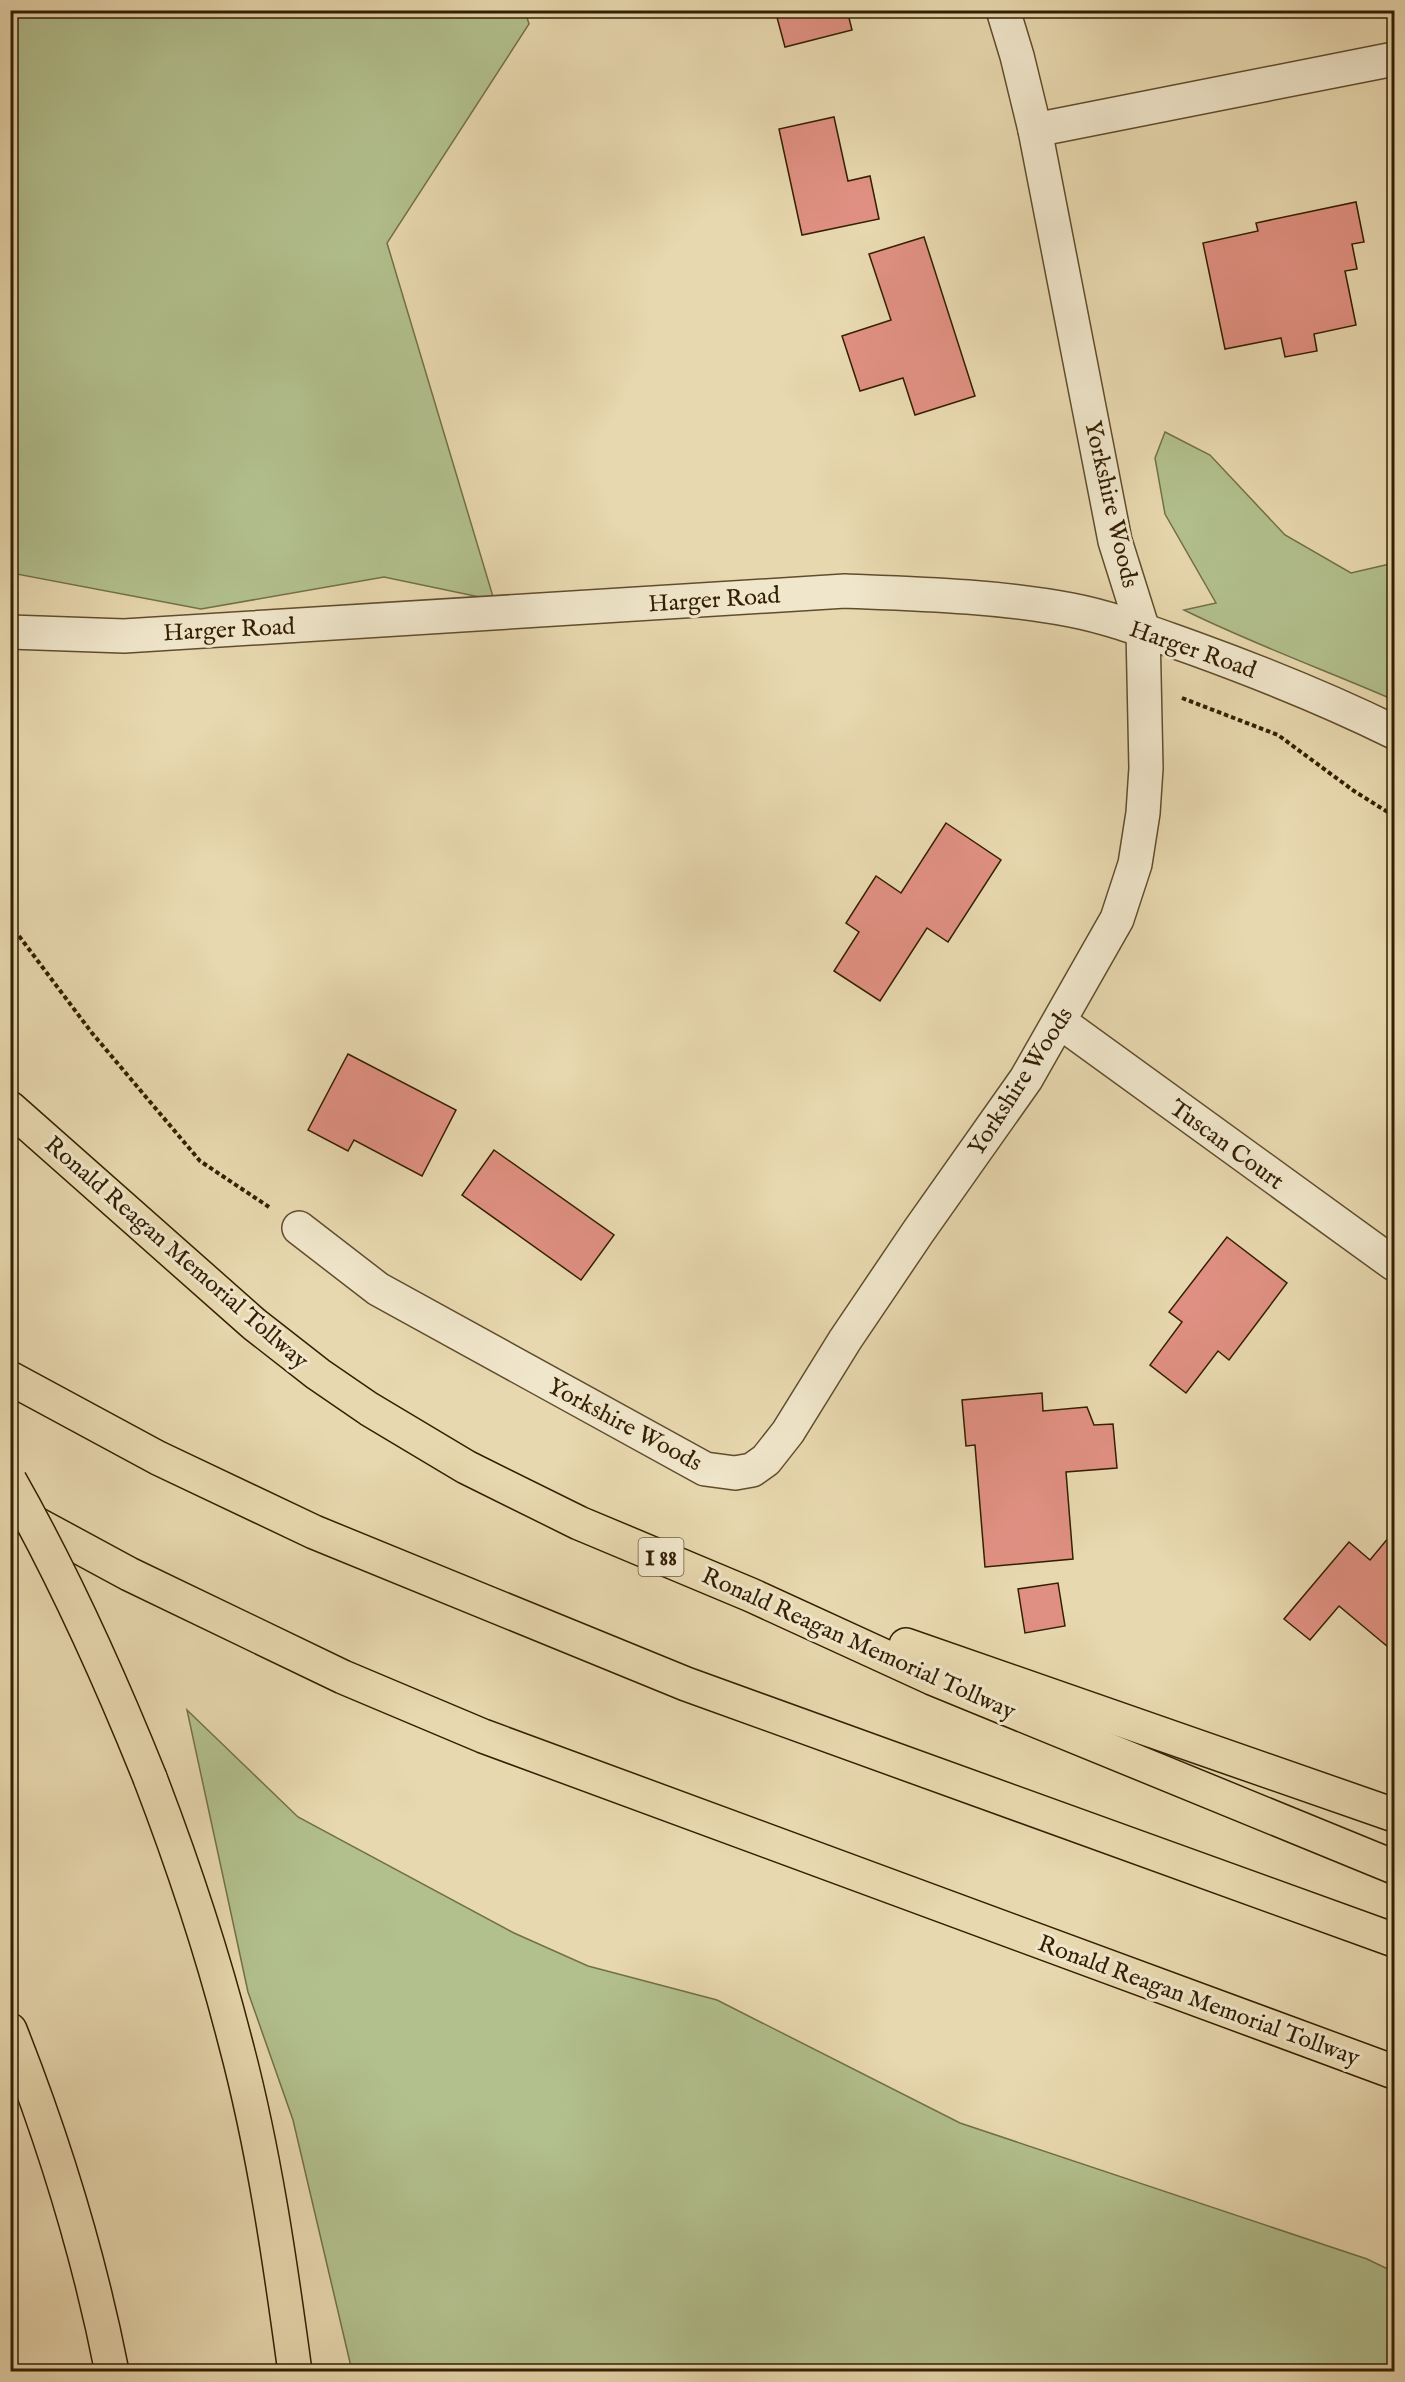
<svg xmlns="http://www.w3.org/2000/svg" width="1405" height="2382" viewBox="0 0 1405 2382" font-family="'IM FELL English',serif">
	<style>
		.green { fill: #b2c08e; stroke: #727048; stroke-width: 1.5 }
		.building { fill: #e09082; stroke: #331f01; stroke-width: 1.5 }
		.lines { fill: none; stroke-linecap: round; stroke-linejoin: round }
		.minor-casing { stroke: #604d2c; stroke-width: 36 }
		.tertiary-casing { stroke: #604d2c; stroke-width: 36 }
		.motorway-casing { stroke: #331f01; stroke-width: 36 }
		.path { stroke: #331f01; stroke-width: 4; stroke-dasharray: 4.5 3; stroke-linecap: butt }
		.minor { stroke: #f0e6cb; stroke-width: 33 }
		.tertiary { stroke: #f0e6cb; stroke-width: 33 }
		.motorway { stroke: #e8d8af; stroke-width: 33 }
		.motorway-bridge-casing { stroke: #331f01; stroke-width: 36; stroke-linecap: butt }
		.motorway-bridge { stroke: #e8d8af; stroke-width: 33 }
		.labels { text-anchor: middle; stroke-width: 6; stroke-linejoin: round; paint-order: stroke }
		.shield { fill: #f0e6cb; stroke: #6c5b3e; stroke-width: 1.5 }
		.shield-label { font-size: 22px; font-weight: bold; fill: #331f01 }
		.street-label { font-size: 24px; fill: #331f01; stroke: #f0e6cb }
	</style>
	<rect width="100%" height="100%" fill="#e8d8af"/>
	<filter id="stains"><feTurbulence type="fractalNoise" baseFrequency=".00333" numOctaves="4"/><feColorMatrix values="0 0 0 0 .2 0 0 0 0 .09 0 0 0 0 .02 0 0 0 .5 -.17"/></filter>
	<radialGradient id="worn" r=".72"><stop offset=".6" stop-color="#630" stop-opacity="0"/><stop offset="1" stop-color="#630" stop-opacity=".3"/></radialGradient>
	<!-- green -->
	<g class="green">
		<path d="M10 11H525L529 24 387 243 494 600 384 577 201 609 11 573Z"/>
		<path d="M1165 432 1210 455 1285 535 1351 573 1394 563V700C1325 670 1253 644 1184 610L1216 603 1165 514 1155 458Z"/>
		<path d="M187 1710 298 1817 514 1933 588 1966 717 2000 960 2123 1367 2259 1394 2272V2371H352L293 2120 248 1992Z"/>
	</g>
	<!-- building -->
	<g class="building">
		<path d="M775 10H847L852 30 785 47Z"/>
		<path d="M834 117 848 181 870 176 879 219 802 235 779 129Z"/>
		<path d="M1356 202 1364 242 1352 244 1357 269 1345 271 1356 325 1314 334 1317 351 1285 357 1281 338 1225 349 1203 243 1258 231 1256 223Z"/>
		<path d="M924 237 975 396 915 415 903 378 860 391 842 336 891 320 869 254Z"/>
		<path d="M946 823 1001 860 948 942 927 928 880 1001 834 971 859 932 846 923 876 876 901 893Z"/>
		<path d="M348 1054 456 1110 422 1176 354 1140 348 1151 308 1130Z"/>
		<path d="M494 1150 614 1235 581 1280 462 1195Z"/>
		<path d="M1227 1237 1287 1283 1229 1360 1218 1351 1186 1393 1150 1365 1182 1322 1169 1312Z"/>
		<path d="M1042 1393 1043 1411 1087 1407 1094 1425 1113 1424 1117 1468 1066 1472 1073 1559 985 1567 975 1445 966 1446 962 1400Z"/>
		<path d="M1394 1531V1652L1339 1606 1310 1640 1284 1619 1349 1542 1370 1560Z"/>
		<path d="M1058 1583 1065 1626 1025 1633 1018 1589Z"/>
	</g>
	<g class="lines">
		<defs>
			<g id="minor">
				<path d="M1035 130 1394 59"/>
				<path d="M1060 1022 1394 1264"/>
				<path d="M299 1228 378 1289 705 1469 735 1473 752 1470 766 1460 788 1432 845 1340 918 1232 1026 1079 1117 919 1135 864 1143 813 1146 768 1143 630 1115 541 1035 130 1017 56 1003 10"/>
			</g>
			<path id="tertiary" d="M10 632 124 636 845 591C920 594 997 596 1071 610 1113 618 1153 634 1193 648 1262 673 1329 700 1394 732"/>
			<g id="motorway">
				<path d="M10 1108 254 1324 318 1374 369 1409 466 1467 579 1523 751 1595 932 1678 1394 1867"/>
				<path d="M10 1378 158 1458 314 1532 686 1684 1394 1940"/>
				<path d="M20 1515 129 1574 343 1677 483 1736 1394 2072"/>
				<path d="M906 1645 1394 1815"/>
				<path d="M150 1778C183 1864 212 1951 235 2041 264 2149 280 2261 295 2372"/>
				<path d="M10 2030C54 2141 89 2255 112 2372"/>
			</g>
		</defs>
		<!-- minor casing -->
		<use href="#minor" class="minor-casing"/>
		<!-- tertiary casing -->
		<use href="#tertiary" class="tertiary-casing"/>
		<!-- motorway casing -->
		<use href="#motorway" class="motorway-casing"/>
		<!-- path -->
		<g class="path">
			<path d="M1182 698 1278 735 1354 791 1394 816"/>
			<path d="M10 924 92 1033 200 1161 269 1207"/>
		</g>
		<!-- minor -->
		<use href="#minor" class="minor"/>
		<!-- tertiary -->
		<use href="#tertiary" class="tertiary"/>
		<!-- motorway -->
		<use href="#motorway" class="motorway"/>
		<defs>
			<path id="motorway-bridge" d="M10 1481C64 1576 109 1676 150 1778"/>
		</defs>
		<!-- motorway-bridge casing -->
		<use href="#motorway-bridge" class="motorway-bridge-casing"/>
		<!-- motorway-bridge -->
		<use href="#motorway-bridge" class="motorway-bridge"/>
	</g>
	<g class="labels">
		<!-- shield labels -->
		<rect class="shield" x="638.5" y="1538" width="45" height="38" rx="4.5"/>
		<g class="shield-label">
			<text x="661" y="1565">I 88</text>
		</g>
		<!-- street labels -->
		<g class="street-label">
			<text transform="translate(1112 504) rotate(77)" y="8">Yorkshire Woods</text>
			<text transform="translate(714 599) rotate(-4)" y="8">Harger Road</text>
			<text transform="translate(229 629) rotate(-3)" y="8">Harger Road</text>
			<text transform="translate(1193 649) rotate(19)" y="8">Harger Road</text>
			<text transform="translate(1020 1081) rotate(-57)" y="8">Yorkshire Woods</text>
			<text transform="translate(1227 1144) rotate(36)" y="8">Tuscan Court</text>
			<text transform="translate(177 1252) rotate(41)" y="8">Ronald Reagan Memorial Tollway</text>
			<text transform="translate(625 1424) rotate(28)" y="8">Yorkshire Woods</text>
			<text transform="translate(859 1643) rotate(24)" y="8">Ronald Reagan Memorial Tollway</text>
			<text transform="translate(1199 2000) rotate(20)" y="8">Ronald Reagan Memorial Tollway</text>
		</g>
	</g>
	<!-- margin -->
	<rect width="1405" height="2382" fill="none" stroke="#e8d8af" stroke-width="36"/>
	<rect x="12" y="12" width="1381" height="2358" fill="none" stroke="#331f01" stroke-width="3"/>
	<rect x="18" y="18" width="1369" height="2346" fill="none" stroke="#331f01" stroke-width="1.5"/>
	<rect width="100%" height="100%" filter="url(#stains)"/>
	<rect width="100%" height="100%" fill="url(#worn)"/>
</svg>
